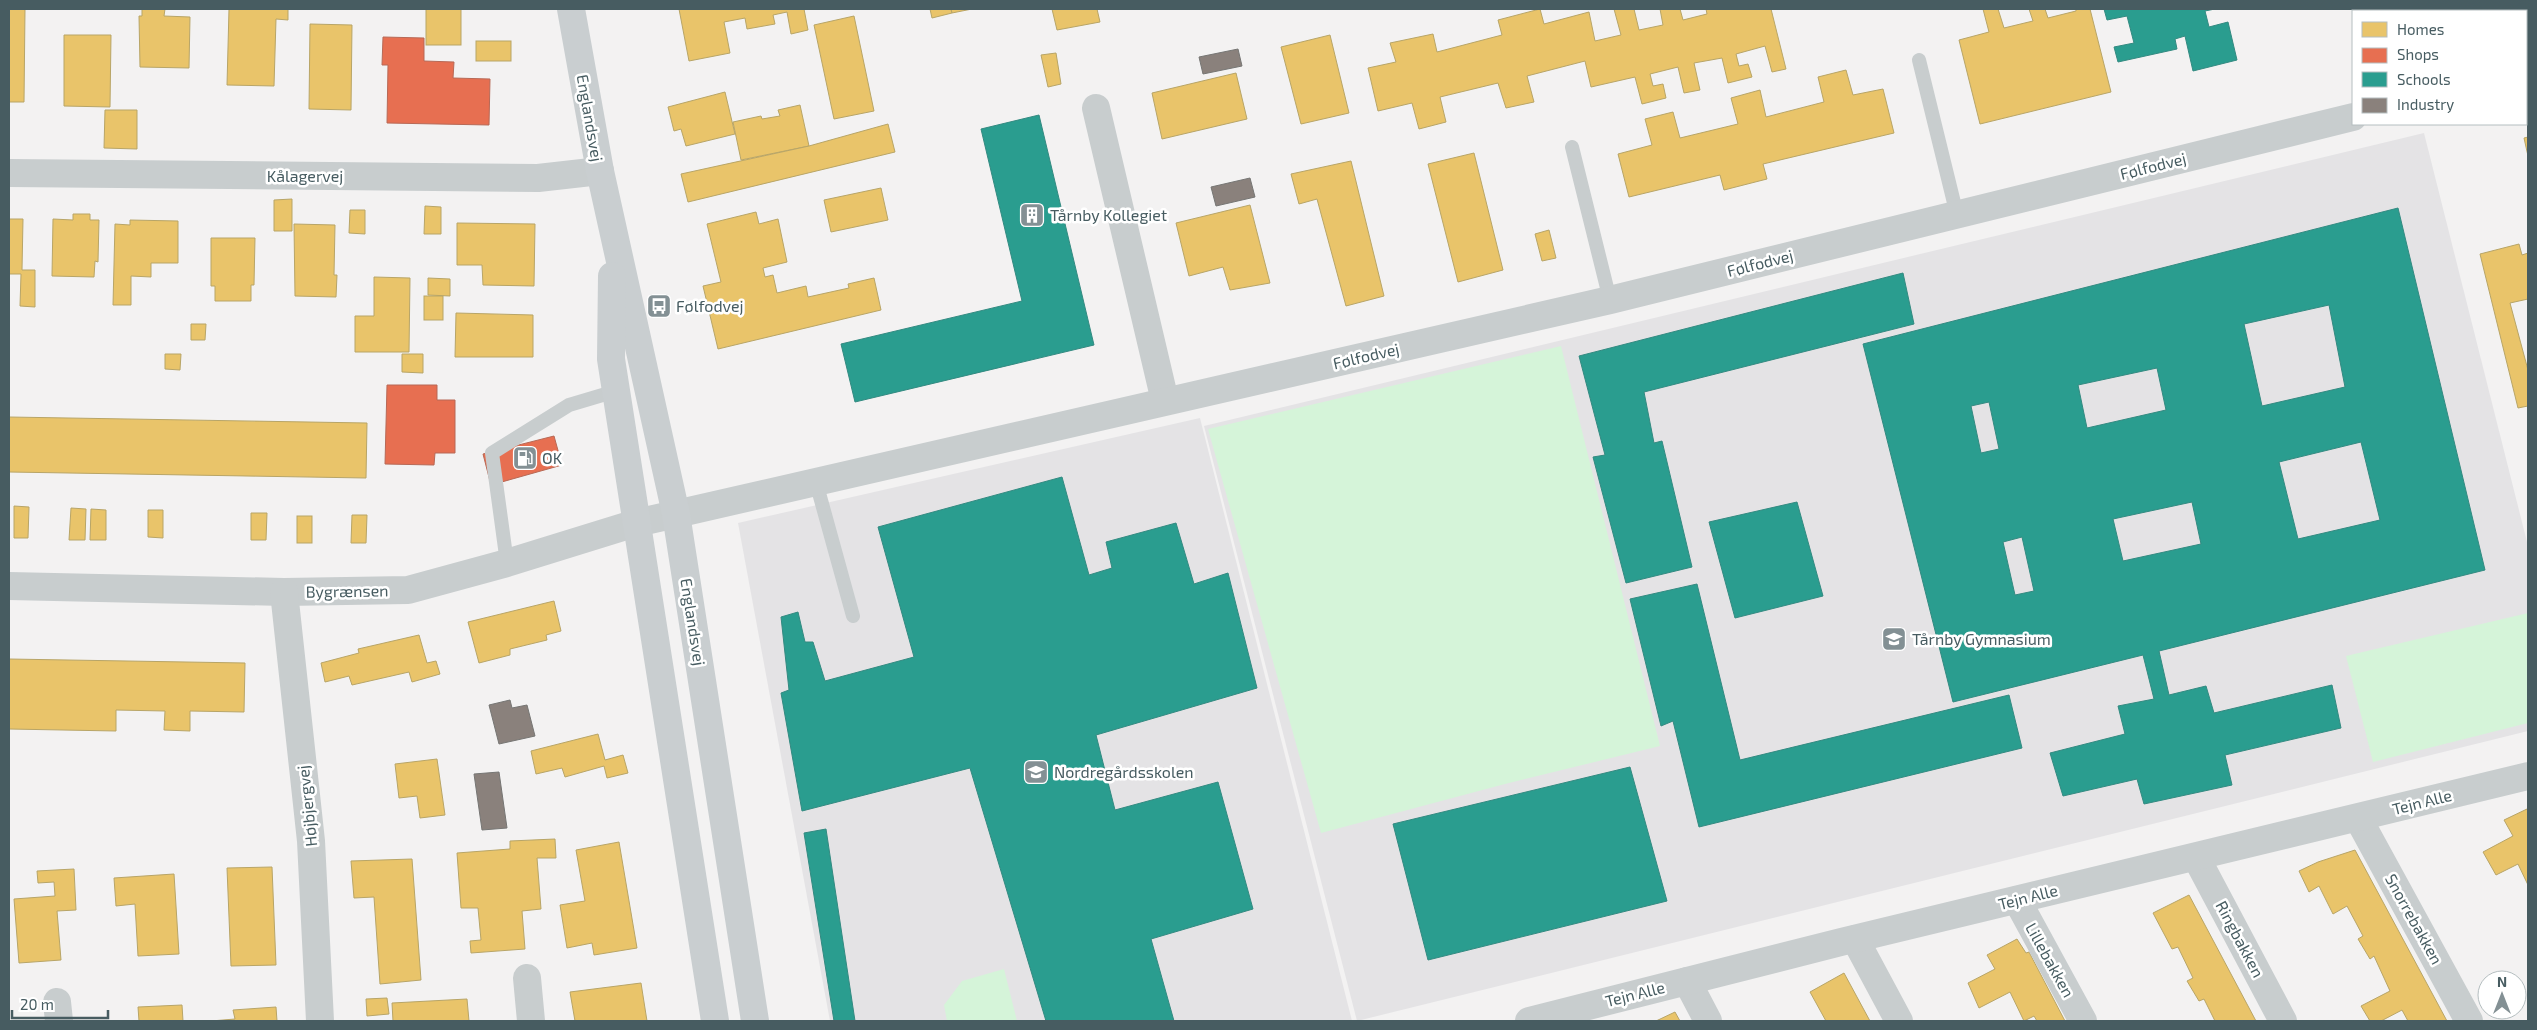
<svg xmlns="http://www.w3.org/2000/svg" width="2537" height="1030" viewBox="0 0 2537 1030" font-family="'Exo 2',sans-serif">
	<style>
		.education { fill: #e4e3e5 }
		.green { fill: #d5f4d9 }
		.homes { fill: #e9c46a; stroke: #b8a567 }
		.shops { fill: #e76f51; stroke: #b76956 }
		.schools { fill: #2a9d8f; stroke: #338a81; fill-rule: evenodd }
		.industry { fill: #8a817c; stroke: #767674 }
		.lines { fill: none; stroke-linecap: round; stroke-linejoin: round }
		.lane { stroke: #c8cdce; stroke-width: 14 }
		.street { stroke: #c8cdce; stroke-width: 28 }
		.secondary { stroke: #c9ced0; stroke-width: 28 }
		.labels { text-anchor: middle; stroke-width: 5; stroke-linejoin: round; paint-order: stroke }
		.street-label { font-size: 16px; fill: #475c61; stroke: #fff }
		.poi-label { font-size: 16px; fill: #475c61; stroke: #fff; text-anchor: start }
	</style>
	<rect width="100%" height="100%" fill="#f3f2f2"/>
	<!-- education -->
	<g class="education">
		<path d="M2424 133 2528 546V731L1357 1021 1204 426Z"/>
		<path d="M1200 418 1352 1021H830L738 523Z"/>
	</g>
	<!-- green -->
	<g class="green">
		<path d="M2376 9H2454V11H2377Z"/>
		<path d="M1561 346 1660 746 1505 784 1321 833 1208 429Z"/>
		<path d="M2528 613V723L2373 762 2346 656Z"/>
		<path d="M1004 969 1017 1021H947L944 1005 962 981Z"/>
	</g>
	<!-- homes -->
	<g class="homes">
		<path d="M9 9H25L24 102H9Z"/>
		<path d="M142 9H165L164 16 190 17 189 68 140 67 139 16H142Z"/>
		<path d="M229 9H288V20L276 19 274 86 227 85Z"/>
		<rect x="426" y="9" width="35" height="36"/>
		<path d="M679 9H804L808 30 791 34 787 12 773 15 775 24 747 29 745 18 724 22 730 53 689 61Z"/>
		<path d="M930 9H951L952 13 932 18Z"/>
		<path d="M951 9H972L952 13Z"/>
		<path d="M1052 9H1097L1100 22 1057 30Z"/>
		<path d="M1540 9 1544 24 1589 12 1595 41 1621 35 1614 9H1634L1639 30 1663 25 1660 9H1680L1683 20 1707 14 1706 9H1771L1786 69 1772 72 1765 46 1736 54 1739 66 1748 64 1752 77 1728 83 1722 58 1694 63 1700 90 1684 93 1678 67 1650 74 1653 86 1663 84 1666 98 1642 104 1635 77 1591 87 1585 61 1527 76 1534 102 1506 108 1498 83 1440 97 1446 122 1419 129 1412 103 1378 111 1368 68 1396 62 1390 43 1433 34 1437 52 1502 35 1498 20Z"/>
		<path d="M1983 9H1998L2004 28 2033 21 2029 9H2045L2048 18 2076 11V9H2090L2111 92 1980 124 1959 40 1989 32Z"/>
		<path d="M854 16 874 111 834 119 814 25Z"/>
		<path d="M310 24 352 25 351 110 309 109Z"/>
		<path d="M64 35H111L110 107 64 106Z"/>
		<path d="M1330 35 1349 113 1301 124 1281 47Z"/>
		<rect x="476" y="41" width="35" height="20"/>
		<path d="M1056 53 1061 84 1048 87 1041 55Z"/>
		<path d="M1846 70 1853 95 1883 89 1894 133 1763 164 1767 179 1724 190 1720 175 1629 197 1618 154 1652 145 1645 119 1673 112 1680 138 1738 124 1731 98 1760 90 1766 117 1824 102 1818 77Z"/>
		<path d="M1236 73 1247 119 1162 139 1152 93Z"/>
		<path d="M725 92 735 134 686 146 681 129 674 131 668 107Z"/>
		<path d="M800 105 809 146 741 160 733 122 761 116 762 119 780 116 778 110Z"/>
		<path d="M105 110H137V149L104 148Z"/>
		<path d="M888 124 895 152 688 202 681 174 809 146Z"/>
		<path d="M2528 137V156L2524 138Z"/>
		<path d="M1474 153 1503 270 1458 282 1428 164Z"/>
		<path d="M1351 161 1384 296 1346 306 1317 199 1299 204 1291 174Z"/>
		<path d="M881 188 888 220 831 232 824 200Z"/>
		<path d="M292 199V231H274V200Z"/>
		<path d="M1250 205 1270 283 1230 290 1223 267 1189 276 1176 223Z"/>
		<path d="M425 206 441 207V234H424Z"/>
		<path d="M350 210H365V234L349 233Z"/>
		<path d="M756 212 759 224 778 219 787 262 763 268 765 277 773 275 777 293 806 286 808 297 849 288 848 284 874 278 881 310 718 349 703 286 721 282 707 224Z"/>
		<path d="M73 214H90V220H99L98 262 95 261 94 277 52 276 53 219 73 220Z"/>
		<path d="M9 219H23L22 270H35V307L20 306 21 274H9Z"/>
		<path d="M130 220 178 221V263H151V277L131 276V305H113L115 224 130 225Z"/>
		<path d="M457 223 535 224 534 286 483 285 482 265H457Z"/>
		<path d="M294 224 335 225 334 275H337L336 297 295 296Z"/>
		<path d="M1549 230 1556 258 1542 261 1535 234Z"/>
		<path d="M211 238H255L254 285H251V301H215V286H211Z"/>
		<path d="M2519 244 2522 255 2528 253V299L2510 303 2528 370V406L2518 408 2480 254Z"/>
		<path d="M374 277 410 278 409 352H355V316H374Z"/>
		<path d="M428 278 450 279V296L428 295Z"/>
		<rect x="424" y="296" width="19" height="24"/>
		<path d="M456 313 533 315V357H455Z"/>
		<path d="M191 324H206L205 340H191Z"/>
		<path d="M165 354H181L180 370 165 369Z"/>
		<path d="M402 354H423V373L402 372Z"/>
		<path d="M9 417 367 423 366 478 9 472Z"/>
		<path d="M14 506 29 507 28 538H14Z"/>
		<path d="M71 508 86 509 85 540H69Z"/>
		<path d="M91 509 106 510V540H90Z"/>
		<path d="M148 510H163V538L148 537Z"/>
		<path d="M251 513H267L266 540H251Z"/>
		<path d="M352 515H367L366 543H351Z"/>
		<rect x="297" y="516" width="15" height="27"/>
		<path d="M554 601 561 631 546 635 547 640 510 649V655L479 663 468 622Z"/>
		<path d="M419 635 427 663 436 661 440 674 412 682 409 672 352 685 349 676 325 682 321 663 359 653 358 649Z"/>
		<path d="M9 659 245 663 244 712 190 711V731L164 730 165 711 116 710V731L9 729Z"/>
		<path d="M598 734 605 760 623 755 628 773 607 778 604 766 565 777 562 768 536 774 531 751Z"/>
		<path d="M437 759 445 815 420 818 417 796 399 798 395 764Z"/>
		<path d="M2527 809 2528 811V885L2518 864 2496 875 2483 852 2513 836 2504 820Z"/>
		<path d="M555 839 556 858H537L541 909 522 911 525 949 471 953 470 941 481 940 478 908H461L457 853 510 849V841Z"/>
		<path d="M619 842 637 948 594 955 592 943 567 948 560 905 585 901 576 850Z"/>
		<path d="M2355 850 2447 1021H2408L2402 1010 2381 1021H2370L2361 1006 2390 991 2374 956 2370 959 2358 939 2363 936 2347 906 2333 914 2319 886 2309 892 2299 871 2318 862Z"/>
		<path d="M412 859 421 980 380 984 374 897 354 898 351 861Z"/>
		<path d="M272 867 276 965 231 966 227 868Z"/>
		<path d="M74 869 76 910 57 911 61 960 19 963 14 899 55 896 54 882 38 883 37 871Z"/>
		<path d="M174 874 179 954 138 956 135 904 116 906 114 878Z"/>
		<path d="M2189 895 2256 1021H2215L2204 999 2199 1001 2187 981 2193 978 2178 947 2172 949 2153 913Z"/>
		<path d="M2017 939 2026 953 2029 952 2065 1021H2037L2034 1016 2024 1021 2010 992 1979 1008 1968 983 1995 969 1987 955Z"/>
		<path d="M1844 973 1870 1021H1826L1810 992Z"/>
		<path d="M641 983 647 1021H575L570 992Z"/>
		<path d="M387 998 389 1014 367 1016 366 999Z"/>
		<path d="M467 999 469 1021H393L392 1003Z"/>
		<path d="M182 1005 183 1021H139L138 1007Z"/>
		<path d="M276 1007 277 1021H211L235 1019 233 1010Z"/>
		<path d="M1675 1012 1680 1021H1656Z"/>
	</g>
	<!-- shops -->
	<g class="shops">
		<path d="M383 37 424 38V61L454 62 453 78 490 79 489 125 387 123 388 65H382Z"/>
		<path d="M387 385H437V400H455V453H435L434 465 385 464Z"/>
		<path d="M554 436 562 465 491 485 483 454Z"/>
	</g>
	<!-- schools -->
	<g class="schools">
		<path d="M2104 9H2215L2205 11 2209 27 2228 22 2237 60 2193 71 2185 36 2175 39 2177 49 2118 62 2114 47 2134 43 2127 16 2107 20Z"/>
		<path d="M1039 115 1094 345 855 402 841 344 1022 301 981 129Z"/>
		<path d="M2398 208 2485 570 2159 651 2169 695 2206 686 2214 713 2332 685 2341 728 2225 755 2232 785 2144 804 2137 779 2063 796 2050 753 2125 734 2118 706 2154 699 2143 655 1953 702 1863 344ZM2329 305 2345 387 2262 406 2244 324ZM2157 368 2166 410 2087 428 2078 385ZM1989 402 1999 449 1981 453 1971 406ZM2361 442 2380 520 2298 539 2279 462ZM2192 502 2201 544 2123 561 2113 519ZM2022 537 2034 591 2015 595 2003 542Z"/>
		<path d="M1903 273 1914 324 1644 392 1654 443 1662 441 1692 567 1626 583 1593 457 1605 455 1579 356Z"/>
		<path d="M1062 477 1089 575 1112 568 1106 542 1176 523 1194 584 1228 573 1257 688 1096 735 1115 810 1218 782 1253 909 1151 939 1174 1021H1046L970 768 802 811 781 693 789 690 781 617 798 612 805 642H813L825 681 914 657 878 527Z"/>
		<path d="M1797 502 1823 596 1735 618 1709 522Z"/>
		<path d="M1697 584 1740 760 2009 695 2022 748 1699 827 1673 721 1661 726 1630 599Z"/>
		<path d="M1630 767 1667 901 1428 960 1393 824Z"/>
		<path d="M826 829 855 1021H834L804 833Z"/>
	</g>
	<!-- industry -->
	<g class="industry">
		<path d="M1238 49 1242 66 1203 74 1199 57Z"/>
		<path d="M1250 178 1255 197 1216 206 1211 187Z"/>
		<path d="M510 700 512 708 527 705 535 736 499 744 489 705Z"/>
		<path d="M499 772 507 828 482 830 474 774Z"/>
	</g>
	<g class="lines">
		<!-- lane -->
		<g class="lane">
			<path d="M1919 60 1957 215"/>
			<path d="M1572 147 1610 300"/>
			<path d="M816 482 853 616"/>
			<path d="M507 563 492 453 569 405 616 391"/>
		</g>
		<!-- street -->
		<g class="street">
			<path d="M2526 75 2528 74"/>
			<path d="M1096 108 1165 401"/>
			<path d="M9 173 538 178 600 171"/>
			<path d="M9 586 284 592 408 590 507 563 636 523 676 514 1610 300 2353 117"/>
			<path d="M284 592 311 841 320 1021"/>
			<path d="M2358 818 2469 1021"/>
			<path d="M2196 857 2283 1021"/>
			<path d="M2017 900 2083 1021"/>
			<path d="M1855 939 1899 1021"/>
			<path d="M527 978 531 1021"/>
			<path d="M1687 981 1708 1021"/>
			<path d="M57 1002 59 1021"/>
			<path d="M1529 1021 1841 942 2528 776"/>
		</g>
		<!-- secondary -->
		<g class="secondary">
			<path d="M571 9 600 171 676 514 755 1021"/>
			<path d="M612 276 611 359 715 1021"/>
		</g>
	</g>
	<!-- icons -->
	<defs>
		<symbol id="building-square" viewBox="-11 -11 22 22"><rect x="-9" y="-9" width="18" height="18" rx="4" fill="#839094" stroke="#fff"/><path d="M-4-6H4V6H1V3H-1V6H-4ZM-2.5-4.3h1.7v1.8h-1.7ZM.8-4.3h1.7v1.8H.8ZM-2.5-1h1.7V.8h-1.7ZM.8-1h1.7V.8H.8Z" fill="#fff"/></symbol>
		<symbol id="bus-square" viewBox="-11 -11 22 22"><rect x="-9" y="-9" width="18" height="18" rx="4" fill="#839094" stroke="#fff"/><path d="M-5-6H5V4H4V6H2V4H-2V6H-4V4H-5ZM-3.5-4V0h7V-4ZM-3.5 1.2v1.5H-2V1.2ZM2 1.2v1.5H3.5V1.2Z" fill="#fff"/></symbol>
		<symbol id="fuel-square" viewBox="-11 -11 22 22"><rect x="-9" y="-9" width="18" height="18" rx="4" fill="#839094" stroke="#fff"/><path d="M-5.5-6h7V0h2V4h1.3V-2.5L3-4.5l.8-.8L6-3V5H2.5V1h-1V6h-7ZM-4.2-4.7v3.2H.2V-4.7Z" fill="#fff"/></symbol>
		<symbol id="school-square" viewBox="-11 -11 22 22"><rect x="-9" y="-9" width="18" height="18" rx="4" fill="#839094" stroke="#fff"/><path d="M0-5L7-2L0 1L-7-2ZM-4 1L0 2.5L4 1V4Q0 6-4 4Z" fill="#fff"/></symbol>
	</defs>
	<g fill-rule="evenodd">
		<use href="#building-square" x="1018" y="201" width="28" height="28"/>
		<use href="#bus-square" x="645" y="292" width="28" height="28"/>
		<use href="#fuel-square" x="511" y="444" width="28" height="28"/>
		<use href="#school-square" x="1880" y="625" width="28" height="28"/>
		<use href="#school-square" x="1022" y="758" width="28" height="28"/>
	</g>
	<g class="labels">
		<!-- street labels -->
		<g class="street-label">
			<text transform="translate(590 118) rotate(80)" y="6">Englandsvej</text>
			<text transform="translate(2153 166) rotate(-14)" y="6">Følfodvej</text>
			<text x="305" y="182">Kålagervej</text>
			<text transform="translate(1760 263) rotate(-14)" y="6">Følfodvej</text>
			<text transform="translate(1366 356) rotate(-13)" y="6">Følfodvej</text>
			<text transform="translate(347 591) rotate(-1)" y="6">Bygrænsen</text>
			<text transform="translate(693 622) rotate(81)" y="6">Englandsvej</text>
			<text transform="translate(2422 802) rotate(-14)" y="6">Tejn Alle</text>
			<text transform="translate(307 806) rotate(-96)" y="6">Højbjergvej</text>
			<text transform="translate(2028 897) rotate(-14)" y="6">Tejn Alle</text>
			<text transform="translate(2414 919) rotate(61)" y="6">Snorrebakken</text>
			<text transform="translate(2240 939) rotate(62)" y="6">Ringbakken</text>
			<text transform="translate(2050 960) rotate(61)" y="6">Lillebakken</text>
			<text transform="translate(1635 994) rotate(-14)" y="6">Tejn Alle</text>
		</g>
		<!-- poi labels -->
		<g class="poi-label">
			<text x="1050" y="221">Tårnby Kollegiet</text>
			<text x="676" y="312">Følfodvej</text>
			<text x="542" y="464">OK</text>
			<text x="1912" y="645">Tårnby Gymnasium</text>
			<text x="1054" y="778">Nordregårdsskolen</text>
		</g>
	</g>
	<!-- border -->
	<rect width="2537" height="1030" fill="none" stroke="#475c61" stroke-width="20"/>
	<!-- legend -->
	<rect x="2352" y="10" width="175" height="115" fill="#ffffff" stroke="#b5bec0"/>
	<rect x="2362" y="22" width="25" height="15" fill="#e9c46a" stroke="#b5bec0"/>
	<text x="2397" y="35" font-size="15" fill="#475c61">Homes</text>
	<rect x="2362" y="48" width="25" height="15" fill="#e76f51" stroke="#b5bec0"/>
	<text x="2397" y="60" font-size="15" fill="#475c61">Shops</text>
	<rect x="2362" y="72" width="25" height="15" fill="#2a9d8f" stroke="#b5bec0"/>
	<text x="2397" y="85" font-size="15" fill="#475c61">Schools</text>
	<rect x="2362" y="98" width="25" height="15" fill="#8a817c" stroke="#b5bec0"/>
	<text x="2397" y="110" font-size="15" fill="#475c61">Industry</text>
	<!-- north arrow -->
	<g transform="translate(2502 995)"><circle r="24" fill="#ffffff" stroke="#b5bec0"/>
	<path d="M0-4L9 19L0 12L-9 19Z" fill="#839094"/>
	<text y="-8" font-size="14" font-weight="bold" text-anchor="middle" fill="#475c61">N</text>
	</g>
	<!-- scale -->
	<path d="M12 1010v8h96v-8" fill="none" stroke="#475c61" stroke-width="2.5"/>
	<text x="20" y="1010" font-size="15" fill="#475c61" stroke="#ffffff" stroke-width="4" paint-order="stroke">20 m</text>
</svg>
